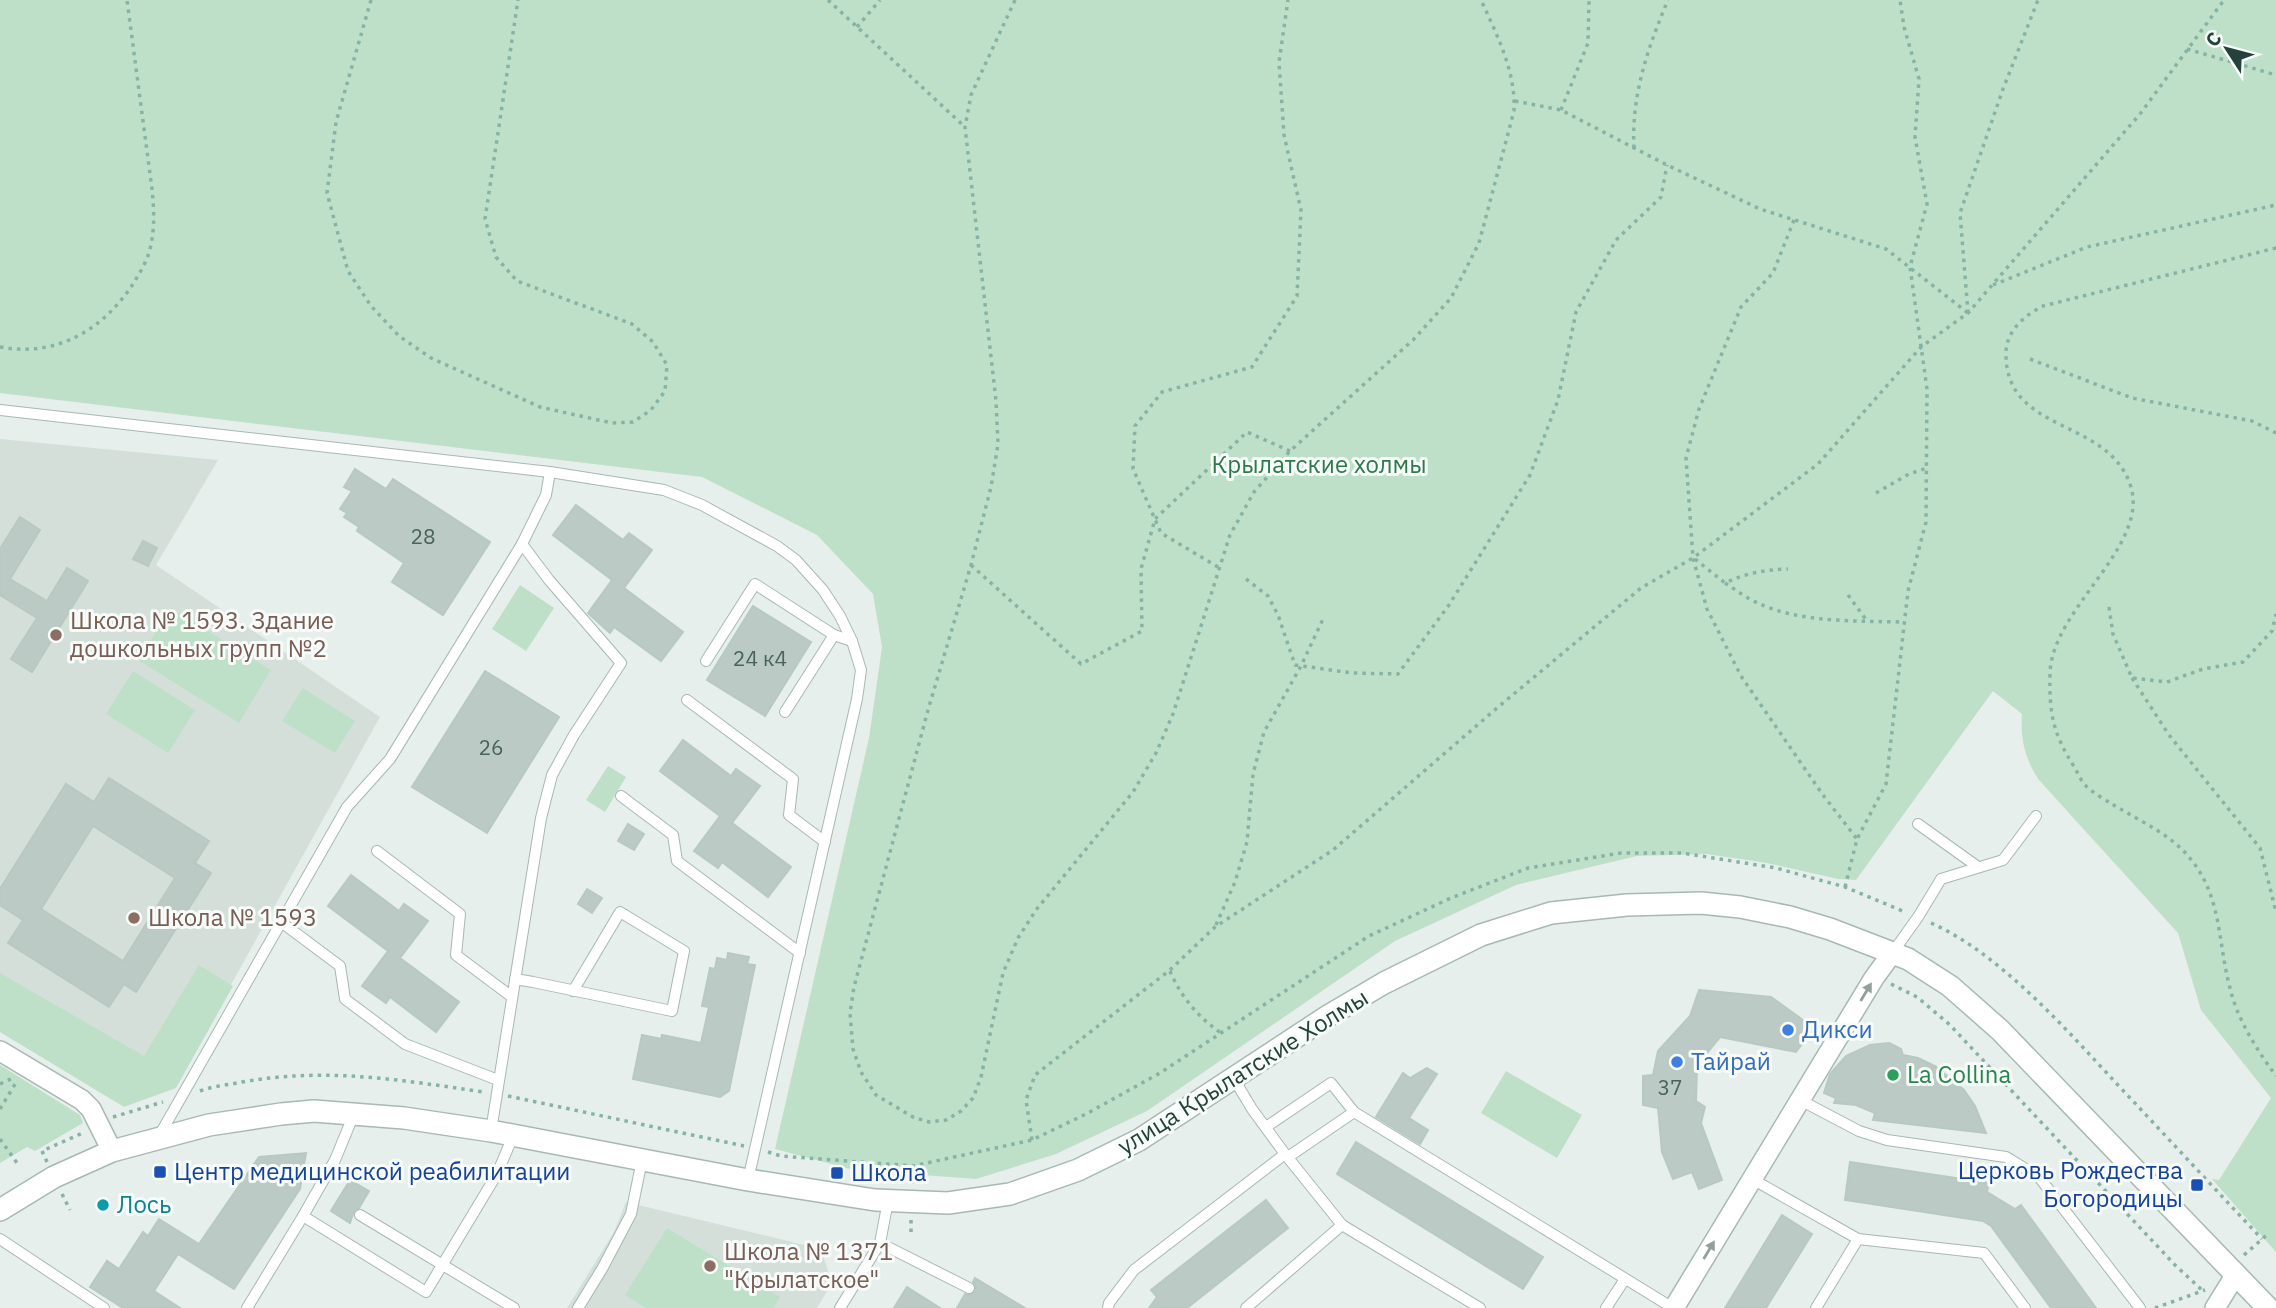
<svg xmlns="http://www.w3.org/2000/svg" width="2276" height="1308" viewBox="0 0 2276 1308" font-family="'IBM Plex Sans',sans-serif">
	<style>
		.built { fill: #d4dfda }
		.green { fill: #bfe0c8 }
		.building { fill: #bbcac4; stroke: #b8c9c2; stroke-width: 2; fill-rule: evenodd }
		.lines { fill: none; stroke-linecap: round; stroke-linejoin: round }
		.service-casing { stroke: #a8b8b2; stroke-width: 12 }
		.minor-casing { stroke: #a8b8b2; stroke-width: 22 }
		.tertiary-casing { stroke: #a8b8b2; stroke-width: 24 }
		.path { stroke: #86b3a5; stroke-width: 3.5; stroke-dasharray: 3.5 5; stroke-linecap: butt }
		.service { stroke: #fff; stroke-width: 10 }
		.minor { stroke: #fff; stroke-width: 19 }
		.tertiary { stroke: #fff; stroke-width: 21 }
		.oneway { fill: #92a09c }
		.education-dot { fill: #8d6e63; stroke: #f7fbf9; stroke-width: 2.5 }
		.shop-dot { fill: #3f7fe0; stroke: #f7fbf9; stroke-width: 2.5 }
		.leisure-dot { fill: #2e9e5b; stroke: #f7fbf9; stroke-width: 2.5 }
		.transit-dot { fill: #1a4fb4; stroke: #f7fbf9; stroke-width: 2.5 }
		.culture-dot { fill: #0f9aa8; stroke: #f7fbf9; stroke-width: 2.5 }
		.labels { text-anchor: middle; stroke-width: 6; stroke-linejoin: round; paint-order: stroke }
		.number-label { font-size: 21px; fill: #4a645c }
		.park-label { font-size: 24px; fill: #2d7a4b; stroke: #f7fbf9 }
		.education-label { font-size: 24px; fill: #785e54; stroke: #f7fbf9; text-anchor: start }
		.shop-label { font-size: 24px; fill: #366cbe; stroke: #f7fbf9; text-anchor: start }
		.street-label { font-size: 24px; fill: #24423a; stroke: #f7fbf9 }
		.leisure-label { font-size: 24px; fill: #27864d; stroke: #f7fbf9; text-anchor: start }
		.transit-label { font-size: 24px; fill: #164399; stroke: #f7fbf9; text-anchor: start }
		.culture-label { font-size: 24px; fill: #0d838f; stroke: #f7fbf9; text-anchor: start }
	</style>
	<rect width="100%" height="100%" fill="#e6efeb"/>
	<!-- built -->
	<g class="built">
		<path d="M0 439 218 460 156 565 380 717 184 1069 0 1021Z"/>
		<path d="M626 1202 821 1249 832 1283 817 1308H567L614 1232Z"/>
	</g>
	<!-- green -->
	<g class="green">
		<path d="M0 0H2276V1252L2212 1179 2219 1180 2271 1098 2201 1010 2178 933 2038 779C2025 758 2020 739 2022 714L1993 691 1856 880 1838 879 1767 863 1706 854 1637 856 1516 885 1395 941 1147 1111 1056 1154 976 1179 854 1170 775 1149 869 738 882 647 873 594 817 535 702 477 0 393Z"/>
		<path d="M520 585 554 608 526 651 492 629Z"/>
		<path d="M171 608 271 670 239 723 138 660Z"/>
		<path d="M133 671 195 710 168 753 106 714Z"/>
		<path d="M303 688 355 721 335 753 282 721Z"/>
		<path d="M608 766 626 777 605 812 586 800Z"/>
		<path d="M199 965 233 986 176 1088 124 1107 0 1032V973L144 1056Z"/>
		<path d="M0 1065 80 1115 83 1123 35 1151 27 1147 0 1163Z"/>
		<path d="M1506 1071 1582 1115 1557 1158 1481 1113Z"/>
		<path d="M667 1228 780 1297 774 1308H646L625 1295Z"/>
	</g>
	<!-- building -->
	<g class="building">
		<path d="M355 469 386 489 393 479 490 542 443 615 392 582 404 563 357 531 359 527 344 517 347 513 340 509 352 491 344 487Z"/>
		<path d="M576 505 623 540 629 533 652 550 624 588 683 632 661 661 614 627 610 633 588 613 612 580 553 535Z"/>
		<path d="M20 517 40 530 10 579 47 601 67 568 88 581 32 672 11 659 37 618 0 595V549Z"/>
		<path d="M143 541 157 548 148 566 133 559Z"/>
		<path d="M753 606 811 642 765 716 707 680Z"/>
		<path d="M485 671 559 717 487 833 412 787Z"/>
		<path d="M683 740 731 776 736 769 760 786 732 823 791 867 768 897 722 862 718 868 694 851 720 816 660 771Z"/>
		<path d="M109 778 209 841 195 863 211 873 136 992 124 984 109 1007 8 943 23 920 0 905V889L66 784 94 802ZM93 826 175 878 123 961 41 909Z"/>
		<path d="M628 824 644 834 634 850 618 841Z"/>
		<path d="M351 875 399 911 404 904 428 921 400 958 459 1002 436 1032 390 997 386 1003 362 986 388 951 328 906Z"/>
		<path d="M587 889 602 898 592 913 578 904Z"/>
		<path d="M728 953 749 957 747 964 755 965 729 1091 720 1097 633 1079 642 1035 661 1039 662 1035 701 1043 709 1007 702 1006 710 968 715 969 717 958 727 960Z"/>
		<path d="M1699 990 1771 997 1814 1028 1796 1052 1720 1037 1697 1065 1696 1101 1705 1107 1701 1123 1722 1180 1699 1189 1692 1172 1673 1179 1662 1152 1658 1108 1643 1105V1076L1653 1075 1658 1051 1690 1016Z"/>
		<path d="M1889 1043 1901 1049 1903 1055 1918 1058 1935 1066 1964 1090 1975 1106 1986 1133 1873 1120 1875 1113 1856 1105 1834 1103 1836 1098 1824 1093 1830 1074 1846 1056 1870 1045Z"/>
		<path d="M1427 1068 1437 1074 1409 1118 1428 1130 1420 1144 1376 1117 1403 1073 1410 1078Z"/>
		<path d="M1356 1142 1543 1257 1523 1289 1337 1174Z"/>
		<path d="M306 1153 300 1189 234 1289 178 1254 154 1291 180 1308H123L90 1287 107 1261 119 1269 143 1232 148 1236 159 1219 199 1244 259 1157Z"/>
		<path d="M1850 1162 1989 1183 1987 1192 2015 1209 2021 1205 2096 1308H2051L1991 1226 1983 1221 1845 1200Z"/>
		<path d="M350 1180 369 1191 359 1208 354 1211 350 1223 331 1211Z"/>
		<path d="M1266 1200 1288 1228 1187 1308H1149L1157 1297 1151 1290Z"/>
		<path d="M1782 1215 1812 1234 1766 1308H1725Z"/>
		<path d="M975 1278 1025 1308H957L965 1294 970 1295 975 1292 976 1287 973 1282Z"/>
		<path d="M907 1287 940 1308H894Z"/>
	</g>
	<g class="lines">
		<defs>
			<g id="service">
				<path d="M0 410 550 472 664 490 702 505 777 546 796 560 823 590 840 616 852 641 861 670 857 699 748 1180"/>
				<path d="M706 661 755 584 834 635 852 641"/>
				<path d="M687 700 793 779 789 815 825 842"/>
				<path d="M785 712 834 635"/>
				<path d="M621 796 673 835 677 861 800 953"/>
				<path d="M1918 824 1978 867"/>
				<path d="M377 851 460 914 456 955 512 997"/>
				<path d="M281 922 340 966 345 999 405 1044 498 1080"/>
				<path d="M1893 952 1918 917 1941 879 2003 860 2036 816"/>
				<path d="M515 979 533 982 672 1011 684 951 620 912 573 991"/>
				<path d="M1800 1100 1859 1131 1887 1140 2006 1157 2039 1177 2140 1308"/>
				<path d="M1266 1127 1331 1083 1354 1112 1673 1308"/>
				<path d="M491 1131 541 818 552 775 574 735 621 663 549 580 522 544 546 495 550 472"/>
				<path d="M159 1136 347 807 390 759 522 544"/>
				<path d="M1288 1157 1354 1112"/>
				<path d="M1752 1179 1858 1239 1816 1308"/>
				<path d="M888 1201 880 1243 969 1288"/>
				<path d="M360 1215 514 1308"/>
				<path d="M303 1216 335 1160 354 1114"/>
				<path d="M1342 1225 1480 1308"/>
				<path d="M0 1239 104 1308"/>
				<path d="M1858 1239 1984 1253 2025 1308"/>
				<path d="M247 1308 303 1216 426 1292 497 1174 513 1136"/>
				<path d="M578 1308 602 1269 631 1214 642 1160"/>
				<path d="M840 1308 880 1243"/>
				<path d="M1108 1308 1109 1303 1134 1270 1285 1154 1252 1109 1234 1079"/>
				<path d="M1246 1308 1342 1225 1285 1154"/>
				<path d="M1606 1308 1625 1279"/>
			</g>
			<g id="minor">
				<path d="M0 1051 82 1100 91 1109 112 1151"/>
				<path d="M1674 1308 1874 978 1893 952"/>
				<path d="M2215 1308 2236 1274"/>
			</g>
			<path id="tertiary" d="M0 1210 54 1177 112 1151 209 1125 281 1114 314 1111 404 1118 491 1131 748 1180 875 1200 948 1203 1010 1194 1078 1170 1139 1140 1328 1016 1384 983 1481 935 1551 913 1627 905 1701 903 1740 907 1790 917 1830 929 1908 959 1950 986 2000 1030 2268 1308"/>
		</defs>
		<!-- service casing -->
		<use href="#service" class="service-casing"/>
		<!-- minor casing -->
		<use href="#minor" class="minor-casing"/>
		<!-- tertiary casing -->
		<use href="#tertiary" class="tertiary-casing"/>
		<!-- path -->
		<g class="path">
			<path d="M371 0 336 122 327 193 348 271 371 306 399 336 431 358 540 407 612 423 633 422 651 410 665 391 667 365 653 342 632 324 517 281 496 257 485 219 518 0"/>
			<path d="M828 0 965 127"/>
			<path d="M1015 0 971 95 965 127 996 401 998 444 991 487 971 565 928 710 854 987 850 1013 853 1049 861 1072 876 1095 913 1117 929 1122 946 1120 961 1111 973 1098 981 1077 1003 973 1018 938 1036 910 1133 792 1156 753 1173 714 1230 535 1254 492 1290 451 1413 340 1451 298 1479 243 1514 111C1516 72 1497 35 1481 0"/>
			<path d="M857 27 880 0"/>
			<path d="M2187 49 2276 75"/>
			<path d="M1515 101 1561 110 1667 165 1760 209 1886 249 1968 313"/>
			<path d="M1561 110 1588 43 1589 0"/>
			<path d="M1634 148C1631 96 1648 47 1668 0"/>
			<path d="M1794 220 1773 273 1741 307 1699 409 1686 458 1693 558 1707 609 1741 676 1823 795 1857 839"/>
			<path d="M2276 248 2043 306C2025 315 2006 331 2006 353 2005 434 2106 417 2130 484 2152 545 2052 608 2050 673 2049 714 2053 734 2075 768 2078 774 2081 781 2086 786 2093 793 2104 799 2112 804 2141 822 2172 834 2193 862 2222 900 2218 944 2230 988 2237 1019 2257 1050 2276 1076"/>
			<path d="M1993 285 2087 247 2276 205"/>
			<path d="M1968 313 1960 213 2003 89 2038 0"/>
			<path d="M0 347C55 357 100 332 131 287 138 276 147 262 150 249 155 229 154 209 152 189L127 0"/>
			<path d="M2030 359 2132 398 2252 421 2276 433"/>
			<path d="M1876 493 1909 474 1927 468"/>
			<path d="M1695 559 1725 583C1746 573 1764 570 1788 569"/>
			<path d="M971 565 1081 664 1142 631 1141 569 1155 519 1247 432 1290 451"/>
			<path d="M1218 567 1161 533 1133 469 1135 426 1162 392 1252 367 1297 296 1301 210 1284 135 1279 62 1288 0"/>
			<path d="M1246 579 1268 596 1278 615 1295 665 1352 673 1398 674 1449 605 1530 475 1558 400 1576 312 1616 240 1661 197 1667 165"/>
			<path d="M1725 583C1736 590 1746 598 1758 603 1799 623 1859 621 1904 622"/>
			<path d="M1848 595 1867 621"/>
			<path d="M2109 607 2113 634 2132 678 2167 682 2203 669 2243 662 2272 631 2276 614"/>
			<path d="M2132 678 2169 735 2260 848 2276 912"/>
			<path d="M1845 887 1857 839 1886 784 1908 591 1926 522 1927 389 1910 267 1927 204 1915 137 1919 79 1904 27 1900 0"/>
			<path d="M1931 923C1999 953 2065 1028 2116 1083 2165 1135 2213 1187 2262 1239"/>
			<path d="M1216 925 1235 882 1247 842 1253 774 1264 732 1301 666 1323 619"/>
			<path d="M1170 971C1181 997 1198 1017 1221 1033"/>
			<path d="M1891 984 1917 997 1950 1025 2175 1265 2203 1291"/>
			<path d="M0 1084 13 1078"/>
			<path d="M200 1091C213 1086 228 1085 242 1082 327 1067 400 1080 484 1092"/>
			<path d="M508 1096 744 1146"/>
			<path d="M0 1109 17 1081"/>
			<path d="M113 1117 163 1102"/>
			<path d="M0 1139 17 1163"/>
			<path d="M1032 1140 1026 1100 1035 1075 1170 970 1215 927 1333 850 1497 708 1641 588 1693 558 1818 464 1921 347 1968 313 2140 114 2224 0"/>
			<path d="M768 1152 781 1156 913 1166 1032 1140 1086 1114 1160 1073 1369 936 1451 898 1528 868 1621 853H1682L1776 868 1845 887 1905 912"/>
			<path d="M47 1162 42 1151 85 1132"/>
			<path d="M912 1184 913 1166"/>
			<path d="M62 1194 70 1210"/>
			<path d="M911 1232V1220"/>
			<path d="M2244 1255 2269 1233"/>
			<path d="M2155 1308 2205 1290"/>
		</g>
		<!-- service -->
		<use href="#service" class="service"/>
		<!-- minor -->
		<use href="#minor" class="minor"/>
		<!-- tertiary -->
		<use href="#tertiary" class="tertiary"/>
	</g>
	<!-- one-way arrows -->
	<defs><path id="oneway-solid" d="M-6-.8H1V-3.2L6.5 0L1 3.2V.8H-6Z" transform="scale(1.75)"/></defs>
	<g class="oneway">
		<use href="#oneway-solid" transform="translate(1866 992) rotate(-59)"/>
		<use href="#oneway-solid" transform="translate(1709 1250) rotate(-59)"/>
	</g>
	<!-- markers -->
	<g class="education-dot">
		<circle cx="56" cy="635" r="7"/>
		<circle cx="134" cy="918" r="7"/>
		<circle cx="710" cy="1266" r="7"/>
	</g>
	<g class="shop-dot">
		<circle cx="1788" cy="1030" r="7"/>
		<circle cx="1677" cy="1062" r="7"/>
	</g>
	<circle class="leisure-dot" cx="1893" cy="1075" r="7"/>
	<g class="transit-dot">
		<rect x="153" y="1165" width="14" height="14" rx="3.5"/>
		<rect x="830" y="1166" width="14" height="14" rx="3.5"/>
		<rect x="2190" y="1178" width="14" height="14" rx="3.5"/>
	</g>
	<circle class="culture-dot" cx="103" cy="1205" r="7"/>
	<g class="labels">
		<!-- number labels -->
		<g class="number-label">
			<text x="423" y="544">28</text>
			<text x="760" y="666">24 к4</text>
			<text x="491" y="755">26</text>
			<text x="1670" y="1095">37</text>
		</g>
		<!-- park labels -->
		<g class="park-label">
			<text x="1319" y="473">Крылатские холмы</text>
		</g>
		<!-- education labels -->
		<g class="education-label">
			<text x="70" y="629">Школа № 1593. Здание<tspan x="70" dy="28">дошкольных групп №2</tspan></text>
			<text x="148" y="926">Школа № 1593</text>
			<text x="724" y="1260">Школа № 1371<tspan x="724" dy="28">"Крылатское"</tspan></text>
		</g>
		<!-- shop labels -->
		<g class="shop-label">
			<text x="1802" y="1038">Дикси</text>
			<text x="1691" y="1070">Тайрай</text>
		</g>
		<!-- street labels -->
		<g class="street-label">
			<text transform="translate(1243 1072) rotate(-32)" y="8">улица Крылатские Холмы</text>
		</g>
		<!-- leisure labels -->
		<g class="leisure-label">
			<text x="1907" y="1083">La Collina</text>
		</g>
		<!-- transit labels -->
		<g class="transit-label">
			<text x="2183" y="1179" text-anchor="end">Церковь Рождества<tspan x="2183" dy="28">Богородицы</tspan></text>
			<text x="174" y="1180">Центр медицинской реабилитации</text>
			<text x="851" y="1181">Школа</text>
		</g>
		<!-- culture labels -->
		<g class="culture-label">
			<text x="117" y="1213">Лось</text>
		</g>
	</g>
	<!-- north arrow -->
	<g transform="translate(2227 49) rotate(306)" stroke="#f7fbf9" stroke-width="5" paint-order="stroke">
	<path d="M0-5L12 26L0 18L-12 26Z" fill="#24423a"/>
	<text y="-10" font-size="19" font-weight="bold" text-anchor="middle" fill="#24423a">С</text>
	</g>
</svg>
